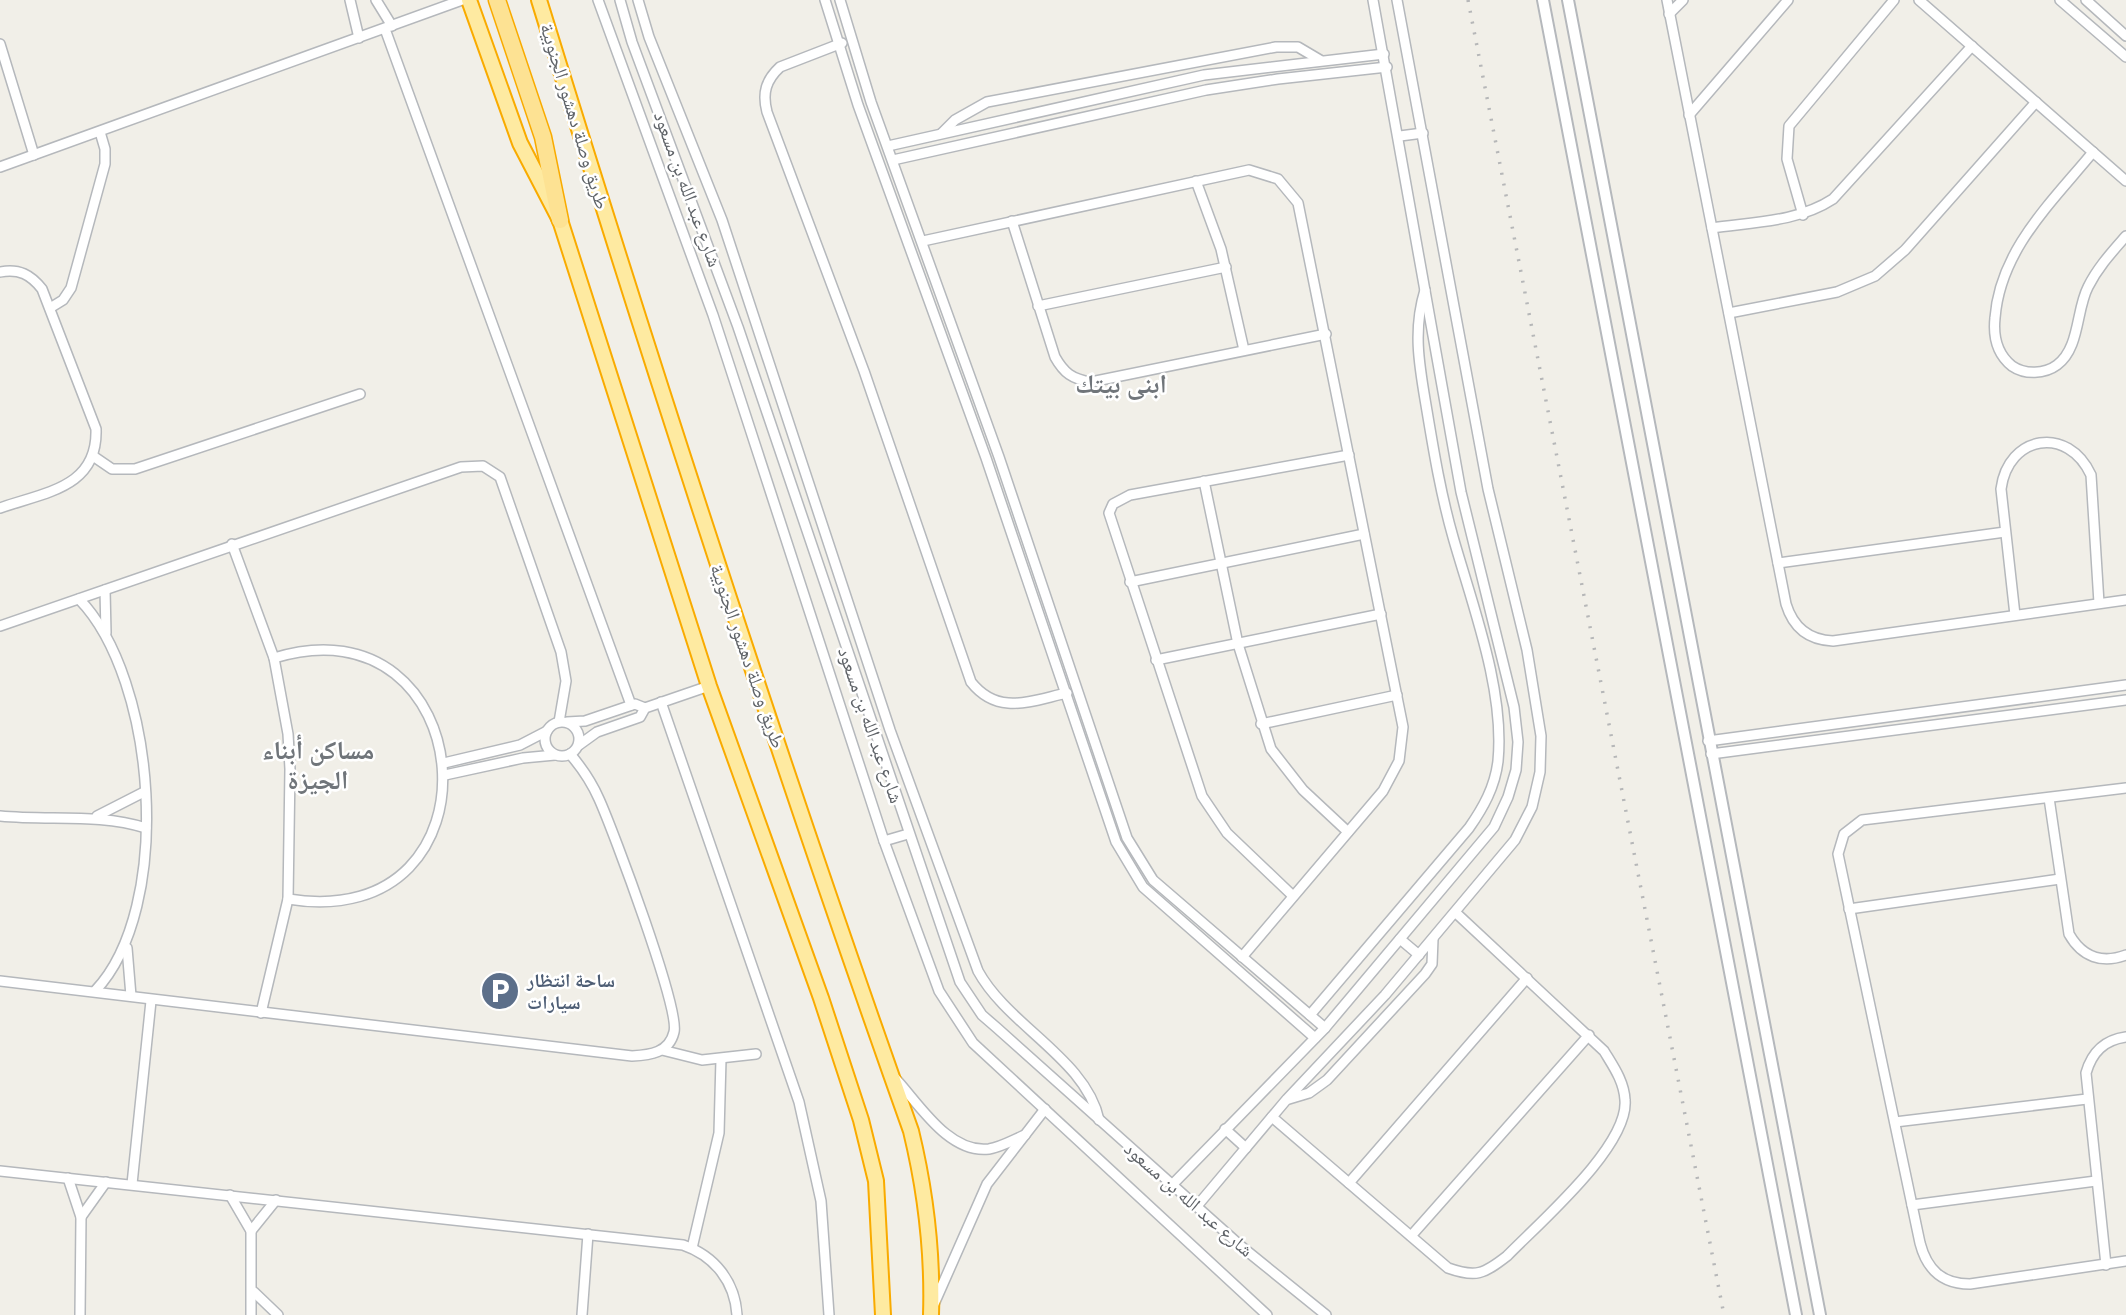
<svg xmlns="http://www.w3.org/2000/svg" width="2126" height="1315" viewBox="0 0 2126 1315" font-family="Raleway,'Noto Naskh Arabic',sans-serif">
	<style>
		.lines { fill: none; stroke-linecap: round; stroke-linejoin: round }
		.minor-casing { stroke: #b5b8bc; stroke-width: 12 }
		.tertiary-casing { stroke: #b5b8bc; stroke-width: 14 }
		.trunk-casing { stroke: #f9ab00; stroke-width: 18 }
		.motorway-casing { stroke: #f9ab00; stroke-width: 19 }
		.minor { stroke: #fff; stroke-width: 9 }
		.tertiary { stroke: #fff; stroke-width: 10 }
		.trunk { stroke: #feeaa1; stroke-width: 14 }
		.motorway { stroke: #fde293; stroke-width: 16 }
		.rail { stroke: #b6b7b8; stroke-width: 3.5; stroke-dasharray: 2 9; stroke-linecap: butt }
		.labels { text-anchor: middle; stroke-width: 5; stroke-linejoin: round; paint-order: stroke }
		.street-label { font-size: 19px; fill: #5f6368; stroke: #fff }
		.service-label { font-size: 19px; font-weight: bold; fill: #4e5e75; stroke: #fff; text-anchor: start }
		.district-label { font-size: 26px; font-weight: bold; fill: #70757a; stroke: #fff }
	</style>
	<rect width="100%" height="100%" fill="#f1efe8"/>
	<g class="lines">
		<defs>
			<g id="minor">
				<path d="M350 0 359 38"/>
				<path d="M376 0 392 26"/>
				<path d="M598 0 713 315 884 841 939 991 973 1043 1267 1315"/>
				<path d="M620 0 632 42 738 327 960 982 982 1015 997 1028 1242 1247 1326 1315"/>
				<path d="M638 0 649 37 722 220 890 730 978 971C1008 1026 1086 1059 1099 1120"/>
				<path d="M825 0 858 105 986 458 1116 842 1143 887 1315 1038"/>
				<path d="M840 0 871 102 999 457 1127 838 1153 880 1325 1028"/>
				<path d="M1667 0 1786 604C1793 627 1808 640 1833 641L2126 600"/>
				<path d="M1919 0 2126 181"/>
				<path d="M2060 0 2126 57"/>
				<path d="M2086 0 2126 36"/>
				<path d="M1669 14 1683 0"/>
				<path d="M385 29 631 705"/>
				<path d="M842 43 780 67C766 80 762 93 767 112L864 371 971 682C998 716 1030 701 1067 693"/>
				<path d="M0 44 34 155"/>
				<path d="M1689 115 1788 0"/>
				<path d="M942 133 955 120 987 102 1276 47H1298L1320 60"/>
				<path d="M1400 136 1423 133"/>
				<path d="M888 146 1204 75 1384 54"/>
				<path d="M2093 152C2052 202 2000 250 1995 318 1993 337 1997 354 2012 366 2025 375 2045 374 2057 365 2080 348 2076 310 2088 287 2098 267 2112 252 2126 236"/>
				<path d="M893 160 1206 90 1278 79 1387 67"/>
				<path d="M0 167 462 0"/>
				<path d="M1196 181 1221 249 1244 350"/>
				<path d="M1803 215 1787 159 1789 126 1894 0"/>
				<path d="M1012 221 1055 357C1064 373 1072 379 1091 382L1326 334"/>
				<path d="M1712 228C1753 222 1798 222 1833 199L1972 46"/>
				<path d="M923 241 1249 170 1278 179 1298 203 1403 727 1399 761 1383 791 1242 957"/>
				<path d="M0 272C19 268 31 275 42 289L96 429C98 488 45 492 0 508"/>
				<path d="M1038 306 1226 267"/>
				<path d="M50 308 63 300 71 288 105 164V149L100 132"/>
				<path d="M1729 313 1837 292 1875 276 1905 250 2036 102"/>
				<path d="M93 456 112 469H135L360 394"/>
				<path d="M1204 481 1238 644 1271 749 1303 790 1348 832"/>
				<path d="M232 544 274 658 288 734 290 769 288 899 261 1013"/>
				<path d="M1778 563 2005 532"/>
				<path d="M1130 582 1364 534"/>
				<path d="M105 590 106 633"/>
				<path d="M79 599C157 679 174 908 95 991"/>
				<path d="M2015 615 2001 489C2008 435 2068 425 2091 475L2099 603"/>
				<path d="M0 626 461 467 483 466 500 477 561 652 566 681 559 722"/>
				<path d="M274 658C481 594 511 935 288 899"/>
				<path d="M1156 660 1381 614"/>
				<path d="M661 702 799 1102 821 1201 829 1315"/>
				<circle cx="562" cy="739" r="17"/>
				<path d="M567 722 585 721 635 704 645 708"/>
				<path d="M1261 724 1397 695"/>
				<path d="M1708 741 2126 685"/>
				<path d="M579 745 597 732 640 717 645 708 709 686"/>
				<path d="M1711 754 2126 700"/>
				<path d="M444 763 520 745 547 731"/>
				<path d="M445 775 523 758 555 755"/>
				<path d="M2126 788 1862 820 1844 834 1838 854 1920 1243C1927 1270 1942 1284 1970 1284L2126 1261"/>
				<path d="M2049 798 2069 934C2082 957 2102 964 2126 955"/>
				<path d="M0 816C50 821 98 813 146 828"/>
				<path d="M97 816 144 792"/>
				<path d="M884 841 908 834"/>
				<path d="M1293 896 1227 833 1202 796 1109 513 1113 504 1130 495 1349 455"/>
				<path d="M1849 909 2060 879"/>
				<path d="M1400 939 1419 955"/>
				<path d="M127 948 131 996"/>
				<path d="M0 981 632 1056C650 1055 669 1053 674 1032 680 1009 613 830 599 799 592 783 582 768 570 754"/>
				<path d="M1310 1015 1469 828C1483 808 1495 787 1498 761 1505 690 1472 604 1453 537 1441 495 1434 453 1427 411 1420 369 1412 332 1425 290"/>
				<path d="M662 1050 702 1060 756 1054"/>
				<path d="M895 1078C919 1104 949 1154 989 1149 1001 1147 1013 1140 1025 1135"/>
				<path d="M1289 1099 1309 1093 1327 1080 1425 974 1432 964 1433 939"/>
				<path d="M1272 1117 1448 1268C1476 1278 1484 1274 1507 1256 1539 1223 1629 1146 1625 1100 1624 1081 1613 1066 1604 1051L1455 912"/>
				<path d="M1895 1122 2087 1099"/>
				<path d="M1225 1129 1246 1148"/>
				<path d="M0 1171 683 1245C715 1256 735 1282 737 1315"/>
				<path d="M68 1178 81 1217 80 1315"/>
				<path d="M1349 1183 1527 978"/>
				<path d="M132 1184 151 1001"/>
				<path d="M1172 1185 1325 1028 1494 827 1508 797 1516 770 1518 742 1514 707 1461 492 1373 0"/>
				<path d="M230 1195 251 1231V1315"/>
				<path d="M1912 1205 2096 1181"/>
				<path d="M1197 1206 1287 1099 1385 995 1515 840 1532 807 1540 772 1541 736 1527 650 1488 489 1397 0"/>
				<path d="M81 1217 106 1182"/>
				<path d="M251 1231 276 1200"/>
				<path d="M1411 1236 1589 1035"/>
				<path d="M692 1248 719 1133 721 1059"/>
				<path d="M2106 1265 2086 1073C2092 1052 2104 1040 2126 1037"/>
				<path d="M254 1292 278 1315"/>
				<path d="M934 1304 987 1184 1045 1109"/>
				<path d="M582 1315 588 1234"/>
			</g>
			<g id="tertiary">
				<path d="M1543 0 1796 1315"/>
				<path d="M1568 0 1820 1315"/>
			</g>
			<g id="trunk">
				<path d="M469 0 520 143 560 220 709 686 821 998 861 1120 876 1181 883 1315"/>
				<path d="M539 0C656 380 778 757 911 1131 926 1193 933 1251 931 1315"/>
			</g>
			<path id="motorway" d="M497 0 543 137 560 220"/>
		</defs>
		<!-- minor casing -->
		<use href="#minor" class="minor-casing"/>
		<!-- tertiary casing -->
		<use href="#tertiary" class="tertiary-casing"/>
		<!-- trunk casing -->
		<use href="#trunk" class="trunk-casing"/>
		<!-- motorway casing -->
		<use href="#motorway" class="motorway-casing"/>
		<!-- minor -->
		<use href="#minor" class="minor"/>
		<!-- tertiary -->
		<use href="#tertiary" class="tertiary"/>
		<!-- trunk -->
		<use href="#trunk" class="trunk"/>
		<!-- motorway -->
		<use href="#motorway" class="motorway"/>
		<!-- rail -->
		<path class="rail" d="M1468 0 1724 1315"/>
	</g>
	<!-- icons -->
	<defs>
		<symbol id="parking-disc" viewBox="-11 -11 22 22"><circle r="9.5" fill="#5c6f8a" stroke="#fff"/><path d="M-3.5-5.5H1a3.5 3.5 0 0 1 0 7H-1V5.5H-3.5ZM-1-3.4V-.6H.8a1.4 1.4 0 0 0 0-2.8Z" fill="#fff"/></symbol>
	</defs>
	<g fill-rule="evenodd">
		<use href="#parking-disc" x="478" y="969" width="44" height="44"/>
	</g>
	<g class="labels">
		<!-- street labels -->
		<g class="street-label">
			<text transform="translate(575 116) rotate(73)" y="7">طريق وصلة دهشور الجنوبية</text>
			<text transform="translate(688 189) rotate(70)" y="7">شارع عبد الله بن مسعود</text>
			<text transform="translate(748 656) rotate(71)" y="7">طريق وصلة دهشور الجنوبية</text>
			<text transform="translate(871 725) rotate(71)" y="7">شارع عبد الله بن مسعود</text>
			<text transform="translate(1189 1199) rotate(41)" y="7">شارع عبد الله بن مسعود</text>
		</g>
		<!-- service labels -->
		<g class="service-label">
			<text x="527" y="987">ساحة انتظار<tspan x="527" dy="22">سيارات</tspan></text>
		</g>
		<!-- district labels -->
		<g class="district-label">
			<text x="1121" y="393">ابنى بيتك</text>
			<text x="318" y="759">مساكن أبناء<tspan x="318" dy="30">الجيزة</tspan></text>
		</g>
	</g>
</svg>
